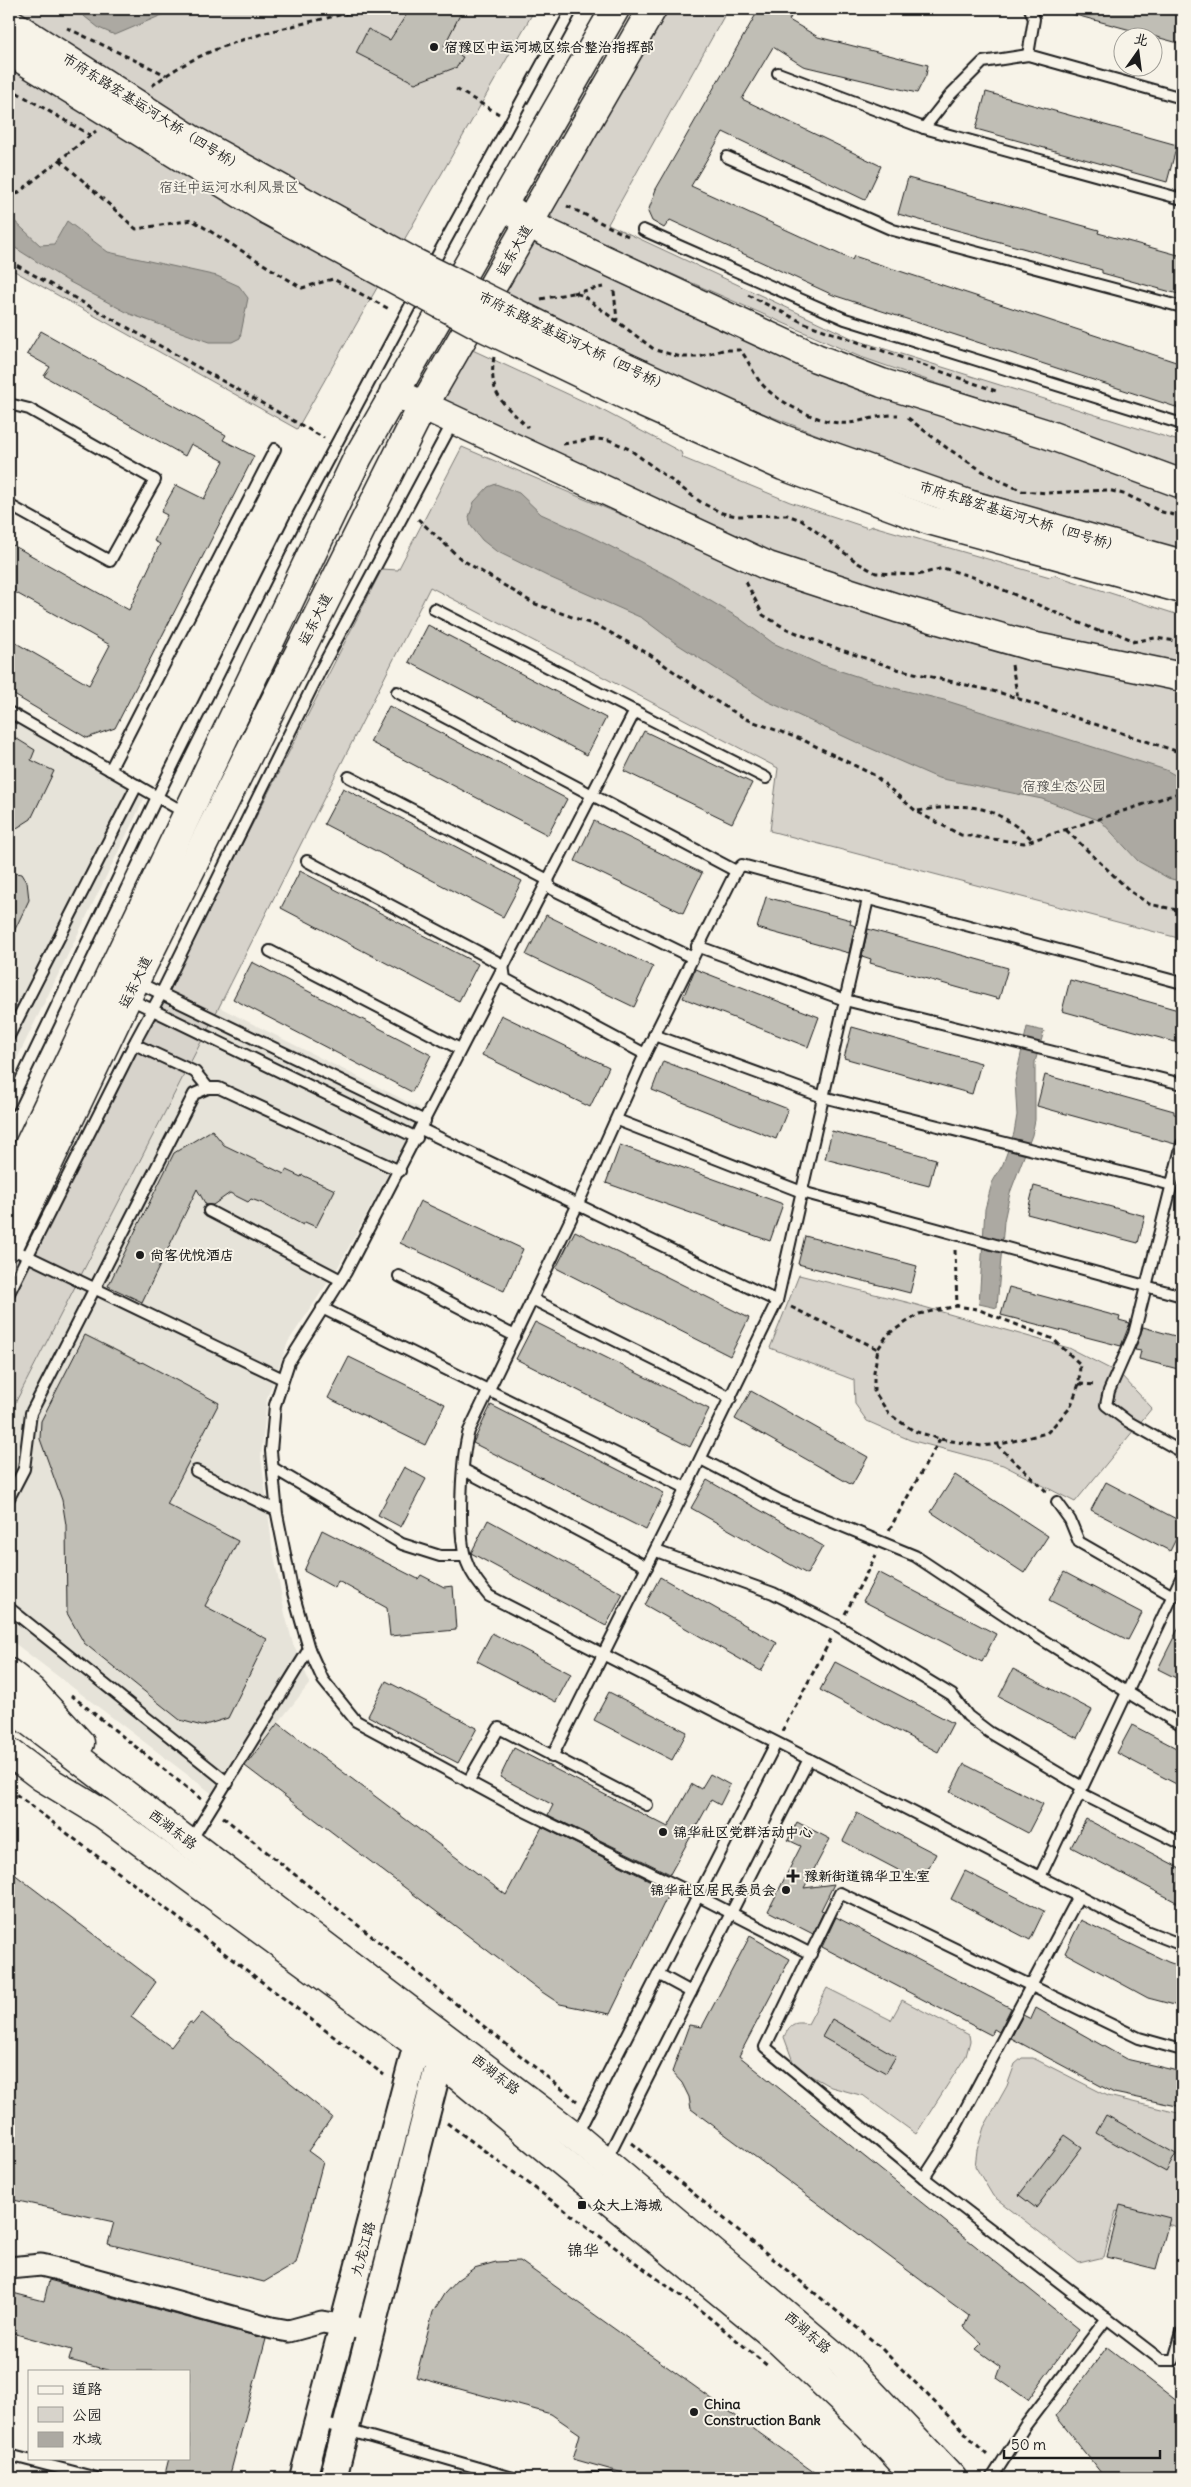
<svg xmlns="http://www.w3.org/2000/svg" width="1191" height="2487" viewBox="0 0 1191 2487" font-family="Delius,'LXGW WenKai TC',sans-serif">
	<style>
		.built { fill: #e6e3d9 }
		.green { fill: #d7d3cb; stroke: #7a7874 }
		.water { fill: #aca9a2; stroke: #72716c }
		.building { fill: #c0beb5; stroke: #1c1c1c }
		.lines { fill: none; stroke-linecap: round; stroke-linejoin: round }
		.service-casing { stroke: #1c1c1c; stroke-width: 14 }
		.minor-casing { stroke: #1c1c1c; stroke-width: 25 }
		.tertiary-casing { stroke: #1c1c1c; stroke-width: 30 }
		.secondary-casing { stroke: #1c1c1c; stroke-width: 31 }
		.primary-casing { stroke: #1c1c1c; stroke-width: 31 }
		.path { stroke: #1c1c1c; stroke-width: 3; stroke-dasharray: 5 4; stroke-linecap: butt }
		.service { stroke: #f7f3e8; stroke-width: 10 }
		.minor { stroke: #f7f3e8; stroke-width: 21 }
		.tertiary { stroke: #f7f3e8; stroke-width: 26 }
		.secondary { stroke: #f7f3e8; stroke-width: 28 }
		.primary { stroke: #f7f3e8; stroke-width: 28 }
		.primary-bridge-casing { stroke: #1c1c1c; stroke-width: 31; stroke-linecap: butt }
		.primary-bridge { stroke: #f7f3e8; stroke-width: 28 }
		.poi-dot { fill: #1c1c1c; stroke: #f7f3e8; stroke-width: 2 }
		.labels { text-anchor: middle; stroke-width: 4; stroke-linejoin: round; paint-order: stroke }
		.poi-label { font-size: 14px; font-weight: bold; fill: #1c1c1c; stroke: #f7f3e8; text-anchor: start }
		.street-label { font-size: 14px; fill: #1c1c1c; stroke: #f7f3e8 }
		.park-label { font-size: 14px; fill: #545351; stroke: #f7f3e8 }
		.quarter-label { font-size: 16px; fill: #1c1c1c; stroke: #f7f3e8 }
	</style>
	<rect width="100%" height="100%" fill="#f7f3e8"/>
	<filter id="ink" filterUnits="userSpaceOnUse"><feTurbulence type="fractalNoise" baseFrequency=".02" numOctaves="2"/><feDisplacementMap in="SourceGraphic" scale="10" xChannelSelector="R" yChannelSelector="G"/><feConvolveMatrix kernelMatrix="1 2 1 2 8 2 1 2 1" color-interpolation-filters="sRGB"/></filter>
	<g filter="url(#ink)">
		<!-- built -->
		<g class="built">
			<path d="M9 717 146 795 9 1075Z"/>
			<path d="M219 1007 420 1108 403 1147 338 1267 288 1342 267 1398 261 1457 272 1545 285 1614 293 1644 310 1683 218 1798 9 1639V1415Z"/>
		</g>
		<!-- green -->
		<g class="green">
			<path d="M9 9H535L297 429 9 268Z"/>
			<path d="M643 9H728L608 224 856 340 1182 442V468L858 356 554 222 547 207Z"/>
			<path d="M533 242 726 333 830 376 1009 432 1182 495V551L909 471 712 393 494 287Z"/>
			<path d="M466 347 598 408 681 452 683 458 790 502 868 528 873 526 1050 577 1054 575 1182 616V667L1119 658 865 589 720 534 435 398Z"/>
			<path d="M462 447 690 544 1182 687V939L770 831 778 768 430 587 219 1007 9 1415V1303L382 569 398 570Z"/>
			<path d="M799 1275 910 1303 1069 1348 1120 1374 1152 1408 1075 1502 1003 1465 910 1440 867 1421 855 1404 854 1380 770 1348Z"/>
			<path d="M827 1988 891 2020 902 2000 969 2035 970 2041 966 2056 916 2134 864 2096 831 2087 795 2067 784 2037C790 2024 794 2021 808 2024Z"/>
			<path d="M1022 2058H1033L1108 2096 1182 2114V2228L1116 2211 1104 2257 1079 2263 993 2196 975 2166 977 2150 984 2127 1007 2086 1015 2064Z"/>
		</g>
		<!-- water -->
		<g class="water">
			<path d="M75 9H176L115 35 99 28Z"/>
			<path d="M9 216 40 245 54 244 67 221 108 252 217 276 239 286 248 298 240 338 232 342H209L130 314 66 280 9 244Z"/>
			<path d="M496 484 519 493 541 514 596 539 672 578 739 618 773 643 819 664 890 687 944 700 1166 770 1182 779V882L1168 878 1138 861 1101 821 1042 799 938 778 856 742 767 701 674 642 642 618 549 577 496 551 482 540 471 526 469 517 474 502 488 487Z"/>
			<path d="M1027 1027 1044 1031 1035 1062V1120L1032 1135 1010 1193 1004 1221 997 1308 979 1304 985 1209 992 1183 1003 1164 1014 1133 1017 1115 1015 1081Z"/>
		</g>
		<!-- building -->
		<g class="building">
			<path d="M410 9H463L444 46 463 57 457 67 415 83 356 53 368 29 390 40Z"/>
			<path d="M759 9H796L789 20 818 37 928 65 926 75 917 93 803 66 773 47 742 99 881 166 865 200 723 132 691 186 852 260 854 256 1182 364V409L833 295 670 220 664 228 652 221 648 212 656 189Z"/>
			<path d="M1073 9H1172L1182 12V44L1072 14Z"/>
			<path d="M986 92 1177 145 1167 182 976 129Z"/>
			<path d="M908 178 1099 230 1098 233 1182 256V295L1102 273V270L898 214Z"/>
			<path d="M41 331 226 435 223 440 254 456 115 728 87 738 9 692V639L89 685 110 645 9 589V543L129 610 160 544 154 541 167 515 161 512 176 485 204 499 224 461 191 444 185 456 44 376 50 367 27 354Z"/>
			<path d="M428 625 606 718 587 755 409 662Z"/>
			<path d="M389 706 567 799 548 835 370 742Z"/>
			<path d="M644 731 752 783 732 823 624 771Z"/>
			<path d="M9 734 35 750 31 760 54 771 31 819 9 833Z"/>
			<path d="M343 788 522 881 503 917 324 824Z"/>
			<path d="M594 821 702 873 683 913 575 861Z"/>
			<path d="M300 871 478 964 459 1001 281 908Z"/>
			<path d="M9 872 22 874 27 882 29 900 9 942Z"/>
			<path d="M766 897 851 920 850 924 855 926 849 953 757 928Z"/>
			<path d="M546 915 653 967 634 1007 526 955Z"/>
			<path d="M868 929 1008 968 999 999 870 963 871 959 862 956Z"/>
			<path d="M252 962 431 1055 412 1092 233 999Z"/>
			<path d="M695 969 819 1017 808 1047 683 998Z"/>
			<path d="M1070 980 1182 1011V1044L1062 1011Z"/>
			<path d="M501 1015 609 1067 590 1107 482 1055Z"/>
			<path d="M852 1027 981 1063 972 1094 844 1058Z"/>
			<path d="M663 1061 788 1109 776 1139 652 1090Z"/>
			<path d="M1045 1075 1174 1111V1114L1182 1115V1137L1177 1139 1175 1144 1037 1106Z"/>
			<path d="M212 1130 224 1145 284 1174 286 1170 301 1177 302 1175 335 1190 316 1227 305 1222 303 1225 262 1203 251 1199 248 1202 230 1193 213 1205H206L197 1189 142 1302 108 1286 174 1153Z"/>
			<path d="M832 1131 936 1159 929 1186 825 1159Z"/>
			<path d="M620 1145 783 1204 770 1241 606 1183Z"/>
			<path d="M1034 1186 1145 1216 1138 1243 1027 1214Z"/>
			<path d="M420 1201 523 1249 504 1291 400 1243Z"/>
			<path d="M575 1231 749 1318 730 1356 556 1268Z"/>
			<path d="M805 1236 917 1266 910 1293 798 1264Z"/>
			<path d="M1009 1287 1120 1317 1119 1320 1130 1323 1121 1346 1001 1315Z"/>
			<path d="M535 1322 709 1409 690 1447 516 1359Z"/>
			<path d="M1143 1327 1182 1338V1370L1139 1359 1141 1351 1135 1350Z"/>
			<path d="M85 1335 141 1363 142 1362 219 1403 167 1504 238 1541 205 1606 267 1639 228 1718 202 1726 180 1720 84 1643 67 1613 66 1525 62 1500 40 1439 41 1421Z"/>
			<path d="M349 1357 445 1404 425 1445 328 1398Z"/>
			<path d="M751 1391 868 1457 852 1485 735 1419Z"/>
			<path d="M491 1405 664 1493 646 1530 473 1443Z"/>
			<path d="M404 1467 426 1479 401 1527 378 1515Z"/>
			<path d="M955 1475 1048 1536 1024 1573 931 1512Z"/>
			<path d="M707 1480 823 1546 807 1574 691 1508Z"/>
			<path d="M1106 1482 1182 1522V1527L1170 1551 1091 1510Z"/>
			<path d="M488 1520 623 1594 606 1626 471 1553Z"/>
			<path d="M322 1530 418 1579 421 1575 444 1587 453 1586 456 1630 390 1636 387 1608 338 1581 335 1588 304 1571Z"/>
			<path d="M878 1572 996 1634 982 1662 863 1601Z"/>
			<path d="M1064 1572 1142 1613 1128 1640 1049 1600Z"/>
			<path d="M660 1577 777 1643 761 1671 645 1605Z"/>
			<path d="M1182 1621V1681L1158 1669Z"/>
			<path d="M492 1633 571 1674 556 1702 477 1661Z"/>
			<path d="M835 1662 953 1723 938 1752 820 1690Z"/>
			<path d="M1013 1669 1092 1710 1077 1738 999 1697Z"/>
			<path d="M386 1681 477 1728 458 1763 368 1716Z"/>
			<path d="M609 1692 687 1732 672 1760 594 1720Z"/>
			<path d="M278 1723 506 1895 542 1827 663 1887 660 1891 668 1895 610 2014 560 2004 542 1992 245 1766Z"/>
			<path d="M1132 1725 1182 1751V1787L1117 1753Z"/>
			<path d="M514 1748 668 1827 692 1784 701 1789 710 1774 730 1785 720 1805 711 1800 670 1874 548 1815 553 1805 500 1777Z"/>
			<path d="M964 1764 1043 1804 1028 1833 950 1792Z"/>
			<path d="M857 1813 936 1854 921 1882 843 1841Z"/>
			<path d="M1086 1819 1182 1869V1905L1071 1847Z"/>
			<path d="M797 1822 830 1839 804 1888 834 1884 821 1910 824 1911 813 1934 768 1911 801 1846 788 1840Z"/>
			<path d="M9 1870 156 1982 131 2017 171 2047 190 2022 193 2024 202 2013 332 2117 308 2151 323 2162 296 2263 264 2282 108 2244 114 2222 9 2199Z"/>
			<path d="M965 1871 1044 1911 1030 1940 951 1899Z"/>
			<path d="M836 1917 1011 2008 999 2032 994 2029 991 2035 822 1947Z"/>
			<path d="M1081 1920 1168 1962 1182 1967V2007L1148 1998 1065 1953Z"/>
			<path d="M750 1936 790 1959 739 2056 1079 2329 1028 2400 997 2378 1001 2367 976 2349 982 2343 964 2327 969 2316 691 2109 689 2097 682 2083 672 2072 689 2025 702 2027Z"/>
			<path d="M1036 2008 1126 2059 1182 2072V2107L1114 2093 1011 2038 1023 2015 1031 2019Z"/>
			<path d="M832 2019 896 2056 886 2073 822 2037Z"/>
			<path d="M1106 2115 1176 2154 1166 2172 1096 2133Z"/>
			<path d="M1065 2135 1082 2147 1036 2208 1019 2195Z"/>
			<path d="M1120 2205 1170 2218 1156 2269 1107 2257Z"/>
			<path d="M520 2261 822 2478H641L573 2459 580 2434 551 2414 416 2377 433 2312 444 2294 457 2280 474 2268 496 2262Z"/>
			<path d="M49 2280 266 2339 229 2478H164L169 2458H189V2371H111L69 2360 72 2350 9 2332V2292L44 2301Z"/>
			<path d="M1107 2347 1182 2405V2478H1105L1056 2416Z"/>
		</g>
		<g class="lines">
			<defs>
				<g id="service">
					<path d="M1028 55 1034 19 1030 9"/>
					<path d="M778 73 924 128 1182 199"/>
					<path d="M924 128 951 94 983 62 1028 55 1182 98"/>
					<path d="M727 157 893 230 1182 307"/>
					<path d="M643 230 845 319 1182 424"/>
					<path d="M430 269 572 9"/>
					<path d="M9 404 29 409 155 480 110 561 9 505"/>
					<path d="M434 609 766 778"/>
					<path d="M397 692 736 871"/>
					<path d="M635 711 346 1272 289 1362 275 1405 271 1451 277 1514 292 1589 309 1649 323 1680 356 1721 510 1804 698 1896 811 1954"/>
					<path d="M9 712 187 814"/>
					<path d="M110 770 275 449"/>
					<path d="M349 777 548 880 550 888 691 957"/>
					<path d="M307 861 503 965 505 979 645 1054"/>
					<path d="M697 946 845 1000 1182 1084"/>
					<path d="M270 951 460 1049"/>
					<path d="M135 981 425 1121"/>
					<path d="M1182 983 742 865 736 871 645 1054 577 1206 469 1431C461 1457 458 1531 465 1557 470 1573 479 1584 489 1596L1146 1931 1182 1945"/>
					<path d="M128 998 417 1138"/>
					<path d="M654 1035 823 1097 1172 1185"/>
					<path d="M9 1036 137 785"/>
					<path d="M134 1044 195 1072 208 1088"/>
					<path d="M9 1105 157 797 295 521 417 293"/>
					<path d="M617 1120 802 1192 1182 1296"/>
					<path d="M421 1129 777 1301"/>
					<path d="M1182 1144 1134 1334 1109 1391 1106 1405 1127 1421 1182 1452"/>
					<path d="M209 1211 341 1280"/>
					<path d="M21 1253 283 1379"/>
					<path d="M399 1276 515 1336"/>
					<path d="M9 1293 136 1040 161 994 321 669 447 433"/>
					<path d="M532 1299 731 1398"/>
					<path d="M322 1308 686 1488"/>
					<path d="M701 1459 779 1500 915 1556 1020 1626 1182 1726"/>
					<path d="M273 1468 402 1544 440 1556H465"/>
					<path d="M464 1470 647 1567"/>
					<path d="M196 1471 276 1510"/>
					<path d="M9 1498 24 1469 31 1413 194 1094 208 1088H219L400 1171"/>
					<path d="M1057 1502 1070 1520 1079 1542 1173 1596"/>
					<path d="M656 1551 773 1593 838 1626 952 1695 968 1716 989 1732 1082 1787"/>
					<path d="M9 1608 228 1783"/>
					<path d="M552 1757 686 1488 777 1301 868 899"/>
					<path d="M468 1782 499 1728 647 1805"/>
					<path d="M1080 1793 1182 1844"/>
					<path d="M190 1842 309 1649"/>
					<path d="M1040 1877 1182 1576"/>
					<path d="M658 1974 691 1992"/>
					<path d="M1182 2050 1139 2038 840 1893 765 2047 924 2178 1161 2360H1174L1182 2332"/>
					<path d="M576 2136 776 1743"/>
					<path d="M606 2160 809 1759"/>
					<path d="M924 2178 950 2138 1079 1896"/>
					<path d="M319 2422 513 2478"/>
					<path d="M9 2455 97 2478"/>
					<path d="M588 2478H610"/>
					<path d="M992 2478 1025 2426 1107 2318"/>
				</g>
				<path id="minor" d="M9 2268 41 2265 54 2268 272 2328 289 2331 322 2322 358 2328"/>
				<g id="tertiary">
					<path d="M303 2478 422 2025"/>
					<path d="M333 2478 445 2041"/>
				</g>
				<g id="secondary">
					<path d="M9 1187 358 457 615 9"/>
					<path d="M9 1246 135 981 416 419 652 9"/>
					<path d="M9 1673 32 1691 80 1743"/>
					<path d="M9 1706 576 2137 843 2363 952 2478"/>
					<path d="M9 1752 42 1777 103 1814 440 2061 775 2337 868 2425 917 2478"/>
				</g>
				<g id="primary">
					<path d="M502 205 545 232 816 358 882 383 1044 433 1182 484"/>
					<path d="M394 392 768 566 897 608 1031 646 1182 677"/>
				</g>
			</defs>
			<!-- service casing -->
			<use href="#service" class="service-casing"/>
			<!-- minor casing -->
			<use href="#minor" class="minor-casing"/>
			<!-- tertiary casing -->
			<use href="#tertiary" class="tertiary-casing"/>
			<!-- secondary casing -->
			<use href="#secondary" class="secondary-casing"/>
			<!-- primary casing -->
			<use href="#primary" class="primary-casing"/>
			<!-- path -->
			<g class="path">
				<path d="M67 28 166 75"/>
				<path d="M152 86C206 42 281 29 348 13L354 9"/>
				<path d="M9 88 90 135"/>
				<path d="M456 89 499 114"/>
				<path d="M60 160 136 229 192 220 302 288 333 279 391 310"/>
				<path d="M9 200 96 131"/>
				<path d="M567 206 628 236"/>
				<path d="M9 261 324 438"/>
				<path d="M614 291 617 320"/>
				<path d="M573 293 603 287"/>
				<path d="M748 295 804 323 996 391"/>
				<path d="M541 299 572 293 582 295 655 350 681 357H699L723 350H740C748 359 751 369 758 379 772 401 823 426 849 423 865 421 881 414 898 415"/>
				<path d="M494 357C488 394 502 403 528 427"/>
				<path d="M908 418 947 448 987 474 1022 491 1048 493 1108 490 1127 495 1162 512 1182 517"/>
				<path d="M563 444 594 439 609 440 629 449 702 503 722 513 737 516 787 515 801 520 858 563 876 573 918 575 943 568 976 578 1098 631 1100 635"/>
				<path d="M418 519 461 559 533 603 600 627 649 654 714 700 746 719 803 740 874 775 917 812 961 835 1024 843 1182 792"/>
				<path d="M746 582 763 615 785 628 821 643 897 669 1001 693 1182 753"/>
				<path d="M1099 631 1114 632 1134 641"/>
				<path d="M1132 642 1155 638 1182 642"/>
				<path d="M1012 665 1018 699"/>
				<path d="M918 811C971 802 992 804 1033 840"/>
				<path d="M1066 830 1130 891 1149 904 1182 911"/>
				<path d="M955 1250 957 1306"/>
				<path d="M791 1307 878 1349 874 1372V1391L889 1414 914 1431 940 1439 982 1446 1005 1443 1047 1433 1070 1408 1079 1384 1080 1364 1053 1339 977 1309 957 1306 919 1314 888 1334 878 1349"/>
				<path d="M1079 1384 1096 1385"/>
				<path d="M997 1445 1047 1492"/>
				<path d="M889 1530 940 1439"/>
				<path d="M845 1614 876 1555"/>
				<path d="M71 1695 201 1799"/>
				<path d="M782 1731 831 1639"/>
				<path d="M9 1789 384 2075"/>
				<path d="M223 1817 577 2101"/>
				<path d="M447 2123 705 2314 769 2367"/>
				<path d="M632 2143 878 2345 989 2457"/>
			</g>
			<!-- service -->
			<use href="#service" class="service"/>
			<!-- minor -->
			<use href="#minor" class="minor"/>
			<!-- tertiary -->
			<use href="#tertiary" class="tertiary"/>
			<!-- secondary -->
			<use href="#secondary" class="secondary"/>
			<!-- primary -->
			<use href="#primary" class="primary"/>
			<defs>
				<g id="primary-bridge">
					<path d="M9 22 191 139 413 262 604 357 783 439 971 505 1182 564"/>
					<path d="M9 51 269 211 479 325 638 401 783 466 929 520 1182 589"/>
				</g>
			</defs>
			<!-- primary-bridge casing -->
			<use href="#primary-bridge" class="primary-bridge-casing"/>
			<!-- primary-bridge -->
			<use href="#primary-bridge" class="primary-bridge"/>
		</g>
	</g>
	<!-- markers -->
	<g class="poi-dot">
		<circle cx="434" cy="47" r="5"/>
		<circle cx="140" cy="1255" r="5"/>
		<circle cx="663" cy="1832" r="5"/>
		<path d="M790.5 1868.5h5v5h5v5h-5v5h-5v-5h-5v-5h5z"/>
		<circle cx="786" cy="1890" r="5"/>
		<rect x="577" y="2200" width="10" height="10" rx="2.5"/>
		<circle cx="694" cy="2412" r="5"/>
	</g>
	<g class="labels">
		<!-- poi labels -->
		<g class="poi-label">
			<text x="444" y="52">宿豫区中运河城区综合整治指挥部</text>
			<text x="150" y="1260">尚客优悦酒店</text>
			<text x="673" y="1837">锦华社区党群活动中心</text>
			<text x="804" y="1881">豫新街道锦华卫生室</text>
			<text x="776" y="1895" text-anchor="end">锦华社区居民委员会</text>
			<text x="592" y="2210">众大上海城</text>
			<text x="704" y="2409">China<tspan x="704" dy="16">Construction Bank</tspan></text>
		</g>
		<!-- street labels -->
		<g class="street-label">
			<text transform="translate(153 112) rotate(32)" y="5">市府东路宏基运河大桥（四号桥）</text>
			<text transform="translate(514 250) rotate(-60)" y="5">运东大道</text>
			<text transform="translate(574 341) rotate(26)" y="5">市府东路宏基运河大桥（四号桥）</text>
			<text transform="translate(1020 516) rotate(17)" y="5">市府东路宏基运河大桥（四号桥）</text>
			<text transform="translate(315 619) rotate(-63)" y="5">运东大道</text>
			<text transform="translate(135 982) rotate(-64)" y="5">运东大道</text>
			<text transform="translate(173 1829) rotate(37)" y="5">西湖东路</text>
			<text transform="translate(496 2074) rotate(38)" y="5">西湖东路</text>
			<text transform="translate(363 2249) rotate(-75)" y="5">九龙江路</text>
			<text transform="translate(808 2332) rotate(41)" y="5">西湖东路</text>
		</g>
		<!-- park labels -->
		<g class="park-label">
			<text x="229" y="192">宿迁中运河水利风景区</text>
			<text x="1064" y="791">宿豫生态公园</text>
		</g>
		<!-- quarter labels -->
		<g class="quarter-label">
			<text x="583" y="2256">锦华</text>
		</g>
	</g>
	<!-- margin -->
	<rect width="1191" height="2487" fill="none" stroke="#f7f3e8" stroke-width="30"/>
	<rect x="15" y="15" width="1161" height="2457" fill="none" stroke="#1c1c1c" stroke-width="2" filter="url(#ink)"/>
	<!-- legend -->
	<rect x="28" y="2370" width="162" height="90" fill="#f7f3e8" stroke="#9f9d96"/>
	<rect x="38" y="2386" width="25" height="8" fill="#f7f3e8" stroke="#9f9d96"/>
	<text x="72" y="2394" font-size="15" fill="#1c1c1c">道路</text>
	<rect x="38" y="2407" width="25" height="15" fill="#d7d3cb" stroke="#9f9d96"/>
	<text x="72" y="2420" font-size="15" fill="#1c1c1c">公园</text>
	<rect x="38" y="2432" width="25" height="15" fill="#aca9a2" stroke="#9f9d96"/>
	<text x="72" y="2444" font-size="15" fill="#1c1c1c">水域</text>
	<!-- north arrow -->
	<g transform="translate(1138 52) rotate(14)"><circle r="24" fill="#f7f3e8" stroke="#9f9d96"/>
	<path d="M0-4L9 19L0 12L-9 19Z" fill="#1c1c1c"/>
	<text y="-8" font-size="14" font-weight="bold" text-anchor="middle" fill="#1c1c1c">北</text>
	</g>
	<!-- scale -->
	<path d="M1004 2450v8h156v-8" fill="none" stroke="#1c1c1c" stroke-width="2.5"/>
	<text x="1011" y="2450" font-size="15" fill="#1c1c1c" stroke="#f7f3e8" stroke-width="4" paint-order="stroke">50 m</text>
</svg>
